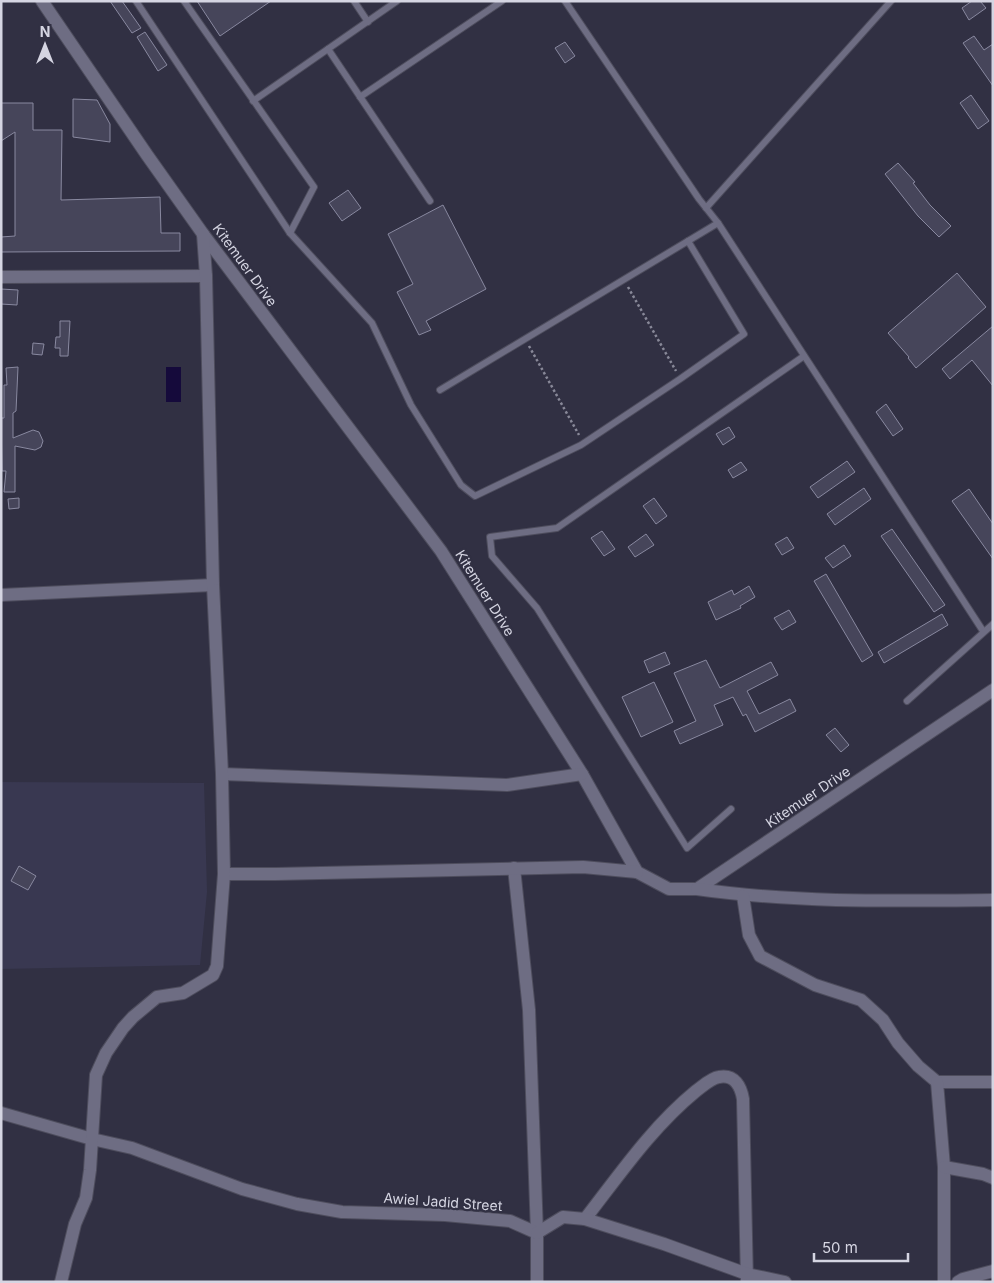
<svg xmlns="http://www.w3.org/2000/svg" width="994" height="1283" viewBox="0 0 994 1283" font-family="Inter,sans-serif">
	<style>
		.built { fill: #393851 }
		.water { fill: #150a3b }
		.building { fill: #46455a; stroke: #8989a0 }
		.lines { fill: none; stroke-linecap: round; stroke-linejoin: round }
		.service-casing { stroke: #4e4d5d; stroke-width: 8 }
		.minor-casing { stroke: #4e4d5d; stroke-width: 14 }
		.path { stroke: #888898; stroke-width: 2.5; stroke-dasharray: 2.5 2.5; stroke-linecap: butt }
		.service { stroke: #6e6d83; stroke-width: 6 }
		.minor { stroke: #6e6d83; stroke-width: 12 }
		.labels { text-anchor: middle; stroke-width: 4.5; stroke-linejoin: round; paint-order: stroke }
		.street-label { font-size: 14px; fill: #d5d5e2; stroke: #313043 }
	</style>
	<rect width="100%" height="100%" fill="#313043"/>
	<!-- built -->
	<path class="built" d="M1 782 204 783 207 892 200 965 1 969Z"/>
	<!-- water -->
	<rect class="water" x="166" y="367" width="15" height="35"/>
	<!-- building -->
	<g class="building">
		<path d="M110 1H122L141 28 132 33Z"/>
		<path d="M197 1H271L220 36Z"/>
		<path d="M972 1H980L986 8 969 20 962 8Z"/>
		<path d="M145 32 167 65 158 71 137 37Z"/>
		<path d="M974 36 984 50 993 44V86L963 43Z"/>
		<path d="M565 42 575 56 565 63 555 48Z"/>
		<path d="M971 95 989 121 978 129 960 103Z"/>
		<path d="M73 99 97 100 110 124V142L73 137Z"/>
		<path d="M1 103H33V130H62L61 200 160 197 161 233H180V251L1 252V237L15 236V132L1 141Z"/>
		<path d="M898 163 915 182 913 183 930 205 951 226 939 237 918 216 885 174Z"/>
		<path d="M348 190 361 208 342 221 329 203Z"/>
		<path d="M443 205 486 289 426 321 431 330 419 335 397 292 413 284 388 234Z"/>
		<path d="M957 273 986 307 916 368 908 358 909 357 888 333Z"/>
		<path d="M1 289 18 290 17 305 1 304Z"/>
		<path d="M60 321H70L68 356H60V348H55L56 337H60Z"/>
		<path d="M993 326V386L972 360 950 379 942 369Z"/>
		<path d="M33 343 44 344 42 355 32 354Z"/>
		<path d="M18 367 16 411 13 413V438L33 430 39 432 43 441 41 447 35 450 15 446V492H4L6 471H2L1 418H4V385H7L6 368Z"/>
		<path d="M886 404 903 429 893 436 876 412Z"/>
		<path d="M729 427 735 437 723 445 716 434Z"/>
		<path d="M847 461 855 472 818 498 810 487Z"/>
		<path d="M741 462 747 470 733 478 728 470Z"/>
		<path d="M864 488 871 499 835 525 827 514Z"/>
		<path d="M969 489 993 524V559L952 501Z"/>
		<path d="M19 498V508L9 509 8 499Z"/>
		<path d="M654 498 667 516 656 524 643 506Z"/>
		<path d="M892 529 945 605 934 612 881 536Z"/>
		<path d="M602 531 615 549 604 556 591 538Z"/>
		<path d="M646 534 654 545 635 557 628 547Z"/>
		<path d="M787 537 794 548 782 555 775 544Z"/>
		<path d="M844 545 851 556 833 568 825 558Z"/>
		<path d="M826 574 873 655 862 662 814 581Z"/>
		<path d="M749 586 755 597 740 606 741 608 716 620 708 602 732 590 734 595Z"/>
		<path d="M789 610 796 622 782 630 774 618Z"/>
		<path d="M942 614 948 625 884 663 878 652Z"/>
		<path d="M665 652 670 664 649 673 644 661Z"/>
		<path d="M706 660 720 688 771 662 778 675 747 691 759 714 790 699 796 711 755 732 746 714 743 716 733 697 714 705 723 725 680 744 674 731 696 721 674 673Z"/>
		<path d="M654 682 673 722 641 737 622 697Z"/>
		<path d="M835 728 849 745 841 752 826 735Z"/>
		<path d="M19 866 36 876 28 890 11 881Z"/>
	</g>
	<g class="lines">
		<defs>
			<g id="service">
				<path d="M136 1 290 233 372 323 411 405 461 485 475 496 581 445 680 379 744 334 688 241"/>
				<path d="M184 1 314 187 290 233"/>
				<path d="M354 1 368 22"/>
				<path d="M565 1 699 199 718 223 983 631"/>
				<path d="M328 49 430 201"/>
				<path d="M360 97 502 1"/>
				<path d="M253 101 397 1"/>
				<path d="M706 208 891 1"/>
				<path d="M440 390 718 223"/>
				<path d="M907 701 993 624"/>
				<path d="M731 809 687 848 537 608 492 556 490 537 557 528 804 356"/>
			</g>
			<g id="minor">
				<path d="M42 1 147 155 203 234 441 551 582 774 637 872 669 889H697L993 690"/>
				<path d="M1 277 206 276"/>
				<path d="M1 595 213 585"/>
				<path d="M222 774 507 785 582 774"/>
				<path d="M514 868 529 1010 537 1233V1282"/>
				<path d="M224 874H276L583 867 637 872"/>
				<path d="M697 889C795 903 894 901 993 900"/>
				<path d="M743 896 749 935 760 956 815 985 861 1000 883 1020 898 1043 918 1066 937 1082H993"/>
				<path d="M937 1082 944 1167V1282"/>
				<path d="M1 1113 92 1139 132 1148 242 1189 297 1204 342 1212 445 1215 510 1221 537 1233"/>
				<path d="M944 1167 983 1174 993 1178"/>
				<path d="M585 1219C620 1174 652 1127 696 1091 703 1086 711 1078 719 1077 735 1074 741 1087 743 1099L747 1282"/>
				<path d="M537 1233 563 1217 585 1219 664 1244 747 1274 785 1282"/>
				<path d="M61 1282 75 1224 86 1198 90 1170 96 1075 106 1053 123 1028 133 1017 157 997 183 993 213 975 217 966 224 874 222 774 213 585 206 276 203 234"/>
				<path d="M958 1282 963 1279 993 1271"/>
			</g>
		</defs>
		<!-- service casing -->
		<use href="#service" class="service-casing"/>
		<!-- minor casing -->
		<use href="#minor" class="minor-casing"/>
		<!-- path -->
		<g class="path">
			<path d="M628 287 676 371"/>
			<path d="M529 346 579 435"/>
		</g>
		<!-- service -->
		<use href="#service" class="service"/>
		<!-- minor -->
		<use href="#minor" class="minor"/>
	</g>
	<g class="labels">
		<!-- street labels -->
		<g class="street-label">
			<text transform="translate(245 265) rotate(54)" y="5">Kitemuer Drive</text>
			<text transform="translate(485 593) rotate(58)" y="5">Kitemuer Drive</text>
			<text transform="translate(808 797) rotate(-34)" y="5">Kitemuer Drive</text>
			<text transform="translate(443 1202) rotate(4)" y="5">Awiel Jadid Street</text>
		</g>
	</g>
	<!-- border -->
	<rect width="994" height="1283" fill="none" stroke="#d5d5e2" stroke-width="5"/>
	<!-- north arrow -->
	<g transform="translate(45 45)" stroke="#313043" stroke-width="4" paint-order="stroke">
	<path d="M0-4L9 19L0 12L-9 19Z" fill="#d5d5e2"/>
	<text y="-8" font-size="14" font-weight="bold" text-anchor="middle" fill="#d5d5e2">N</text>
	</g>
	<!-- scale -->
	<path d="M814 1253v8h94v-8" fill="none" stroke="#d5d5e2" stroke-width="2.5"/>
	<text x="822" y="1253" font-size="15" fill="#d5d5e2" stroke="#313043" stroke-width="4" paint-order="stroke">50 m</text>
</svg>
